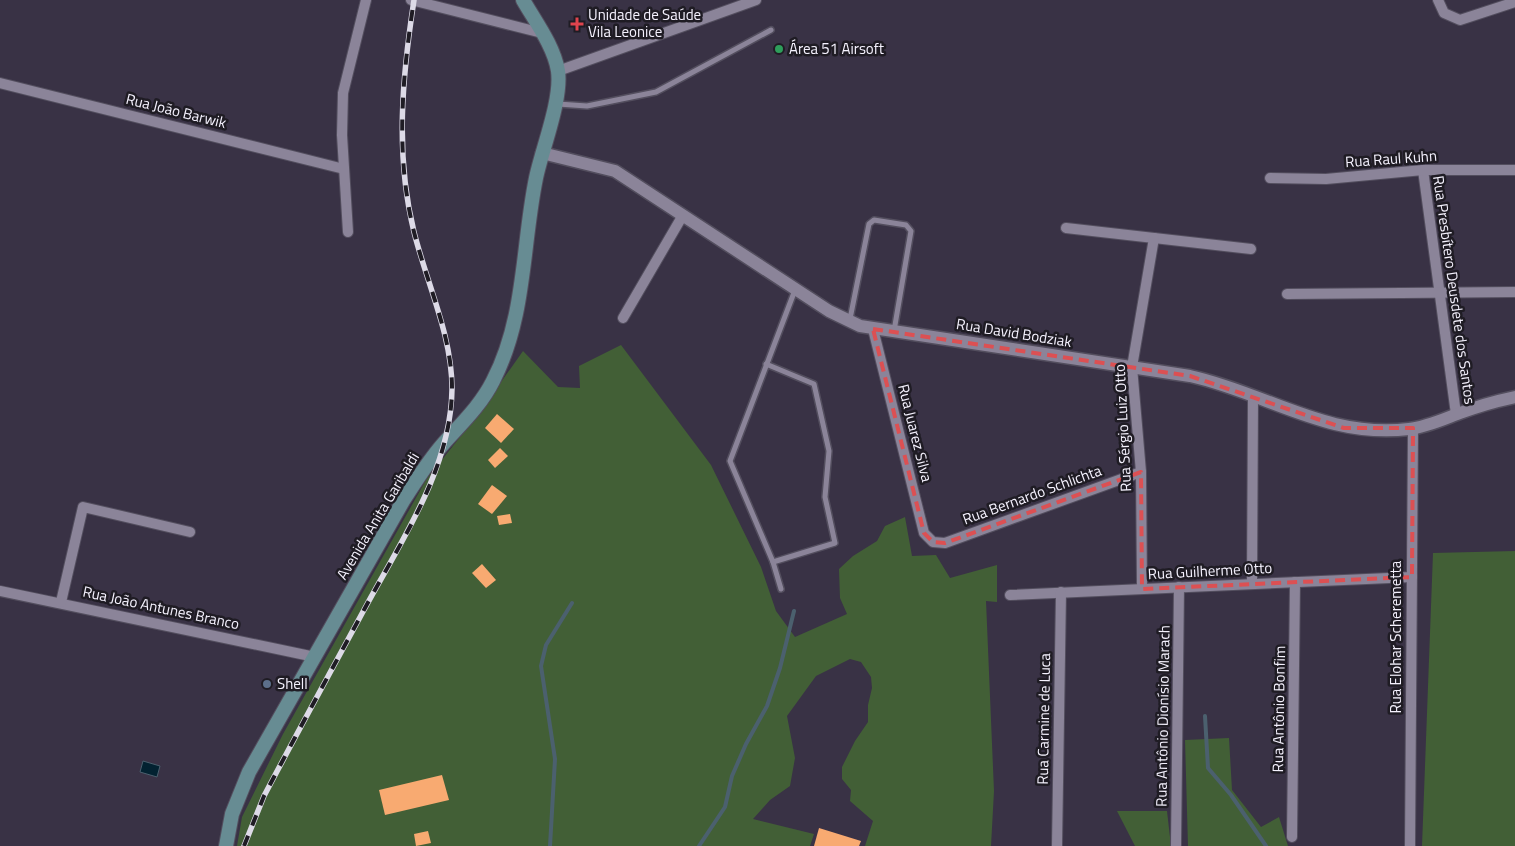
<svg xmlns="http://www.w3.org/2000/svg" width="1515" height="846" viewBox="0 0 1515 846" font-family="'Titillium Web',sans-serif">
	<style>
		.green { fill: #425f36 }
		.water { fill: #022231; stroke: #4b606e }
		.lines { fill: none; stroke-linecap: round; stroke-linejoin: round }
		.stream { stroke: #4b606e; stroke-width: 4 }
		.building { fill: #f8aa71 }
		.service-casing { stroke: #534e5e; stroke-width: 8 }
		.minor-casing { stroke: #534e5e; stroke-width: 12 }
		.tertiary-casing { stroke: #534e5e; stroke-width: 15 }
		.secondary-casing { stroke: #534e5e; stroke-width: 16 }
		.service { stroke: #8b8499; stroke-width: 5 }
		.minor { stroke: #8b8499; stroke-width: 10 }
		.tertiary { stroke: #8b8499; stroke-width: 12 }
		.secondary { stroke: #678c93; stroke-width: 14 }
		.rail-casing { stroke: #dddae7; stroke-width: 5.5 }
		.rail { stroke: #1f1c24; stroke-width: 4; stroke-dasharray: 11; stroke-linecap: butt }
		.marked { fill: none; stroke: #dc5053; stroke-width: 4; stroke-dasharray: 10 6; stroke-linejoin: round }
		.health-dot { fill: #e0444e; stroke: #1f1c24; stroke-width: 2 }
		.leisure-dot { fill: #2e9e5b; stroke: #1f1c24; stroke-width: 2 }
		.service-dot { fill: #5c6f8a; stroke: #1f1c24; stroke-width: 2 }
		.labels { text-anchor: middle; stroke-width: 5; stroke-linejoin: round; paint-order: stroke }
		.poi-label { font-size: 15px; fill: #f5f2fe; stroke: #1f1c24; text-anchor: start }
		.street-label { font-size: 15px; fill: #f5f2fe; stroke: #1f1c24 }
	</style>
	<rect width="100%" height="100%" fill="#393245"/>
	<!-- green -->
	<g class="green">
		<path d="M621 345 711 465 761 567 776 611 795 637 847 614 840 598 839 569 853 556 877 541 885 526 905 517 912 556 936 555 950 578 997 565V602L986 601 994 791 991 846H865L873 821 850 801 851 790 842 779V767L855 741 868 722V705L872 688 871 677 861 662 850 659 816 676 787 716 795 758 790 786 770 800 753 819 814 834 810 846H237L242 817 283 734 426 480 479 413 523 351 558 387 580 388 579 366Z"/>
		<path d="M1515 551V846H1422L1433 553Z"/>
		<path d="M1229 738 1232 790 1261 827 1279 817 1288 846H1188L1185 740Z"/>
		<path d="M1117 811H1167L1171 846H1135Z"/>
	</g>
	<!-- water -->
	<path class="water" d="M143 761 160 766 157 777 140 772Z"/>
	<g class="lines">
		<!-- stream -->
		<g class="stream">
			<path d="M1205 716 1208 768 1231 795 1266 846"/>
			<path d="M550 846 555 759 541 666 546 645 572 603"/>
			<path d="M699 846 725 807 732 776 746 744 767 706 780 668 794 611"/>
		</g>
	</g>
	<!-- building -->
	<g class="building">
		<path d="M497 414 514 429 501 443 485 428Z"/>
		<path d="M500 448 508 456 495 468 488 460Z"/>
		<path d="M492 485 507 496 492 514 478 504Z"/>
		<path d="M510 514 512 523 499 525 497 516Z"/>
		<path d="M482 564 496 580 486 588 472 573Z"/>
		<path d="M442 775 449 800 385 815 379 790Z"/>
		<path d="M819 828 861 841 859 846H814Z"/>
		<path d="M428 831 431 843 416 846 414 834Z"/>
	</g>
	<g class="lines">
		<defs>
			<g id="service">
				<path d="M558 104 587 106 656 92 771 30"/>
				<path d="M850 319 869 224 874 220 906 225 911 231 894 331"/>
				<path d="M766 364 814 384 829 451 825 497 835 543 773 562"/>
				<path d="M781 589 773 562 730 461 795 290"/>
			</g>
			<g id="minor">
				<path d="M411 0 542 33"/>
				<path d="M1438 0 1444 13 1460 20 1515 2"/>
				<path d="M558 71 756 0"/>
				<path d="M0 83 344 169"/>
				<path d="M1423 170 1456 414"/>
				<path d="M1270 178 1326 179 1423 170H1515"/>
				<path d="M1066 228 1251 249"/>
				<path d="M348 232 342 135 343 93 366 0"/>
				<path d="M1287 294 1515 292"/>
				<path d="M623 318 683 215"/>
				<path d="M873 329 924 533 933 542 945 543 1141 472"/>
				<path d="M1252 584 1253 396"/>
				<path d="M1142 589 1141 472 1132 367 1154 238"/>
				<path d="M0 591 315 657"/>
				<path d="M1010 595 1412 577"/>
				<path d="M61 602 83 507 190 532"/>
				<path d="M1292 837 1295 582"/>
				<path d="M1176 845 1179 587"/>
				<path d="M1057 846 1061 592"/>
				<path d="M1410 846 1413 428"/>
			</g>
			<path id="tertiary" d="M542 153 615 171 829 311 860 326 1190 376C1267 393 1327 439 1409 429 1427 427 1444 419 1460 413 1478 406 1496 401 1515 397"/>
			<path id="secondary" d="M226 846 232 814 249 772 403 501C416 481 428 461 444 443 462 423 481 405 493 381 526 317 522 246 536 178 542 149 562 100 558 71 554 46 535 21 523 0"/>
		</defs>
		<!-- service casing -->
		<use href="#service" class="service-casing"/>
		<!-- minor casing -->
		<use href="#minor" class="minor-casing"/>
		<!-- tertiary casing -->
		<use href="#tertiary" class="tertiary-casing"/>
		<!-- secondary casing -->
		<use href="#secondary" class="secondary-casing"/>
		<!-- service -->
		<use href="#service" class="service"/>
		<!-- minor -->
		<use href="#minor" class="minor"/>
		<!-- tertiary -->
		<use href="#tertiary" class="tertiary"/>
		<!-- secondary -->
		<use href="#secondary" class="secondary"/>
		<defs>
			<path id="rail" d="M244 846 264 796C297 733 331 671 365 608 401 541 451 469 452 389 452 335 427 284 414 232 395 155 402 78 414 0"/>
		</defs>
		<!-- rail casing -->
		<use href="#rail" class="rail-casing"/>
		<!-- rail -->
		<use href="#rail" class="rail"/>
	</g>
	<!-- marked area -->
	<path class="marked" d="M873 329 1190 376 1344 428H1413L1412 577 1142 589 1141 472 945 543 933 542 924 533Z"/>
	<!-- markers -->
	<path class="health-dot" d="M574.5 16.5h5v5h5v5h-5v5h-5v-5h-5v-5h5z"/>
	<circle class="leisure-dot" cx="779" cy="49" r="5"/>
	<circle class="service-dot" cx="267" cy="684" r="5"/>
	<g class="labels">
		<!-- poi labels -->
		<g class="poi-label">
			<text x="588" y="20">Unidade de Saúde<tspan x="588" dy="17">Vila Leonice</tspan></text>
			<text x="789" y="54">Área 51 Airsoft</text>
			<text x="277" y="689">Shell</text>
		</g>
		<!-- street labels -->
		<g class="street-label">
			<text transform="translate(176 111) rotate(14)" y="5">Rua João Barwik</text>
			<text transform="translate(1391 159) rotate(-4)" y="5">Rua Raul Kuhn</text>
			<text transform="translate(1454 290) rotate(82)" y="5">Rua Presbítero Deusdete dos Santos</text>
			<text transform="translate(1014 333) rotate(9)" y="5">Rua David Bodziak</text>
			<text transform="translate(1123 428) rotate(-93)" y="5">Rua Sérgio Luiz Otto</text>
			<text transform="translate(915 433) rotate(76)" y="5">Rua Juarez Silva</text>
			<text transform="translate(1032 495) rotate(-20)" y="5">Rua Bernardo Schlichta</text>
			<text transform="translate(378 516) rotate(-59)" y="5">Avenida Anita Garibaldi</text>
			<text transform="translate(1210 571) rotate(-3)" y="5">Rua Guilherme Otto</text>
			<text transform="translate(161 608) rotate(12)" y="5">Rua João Antunes Branco</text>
			<text transform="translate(1396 637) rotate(-90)" y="5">Rua Elohar Scheremetta</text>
			<text transform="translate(1279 709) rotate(-89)" y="5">Rua Antônio Bonfim</text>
			<text transform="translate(1163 716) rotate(-89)" y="5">Rua Antônio Dionísio Marach</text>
			<text transform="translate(1044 719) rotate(-89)" y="5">Rua Carmine de Luca</text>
		</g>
	</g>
</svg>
